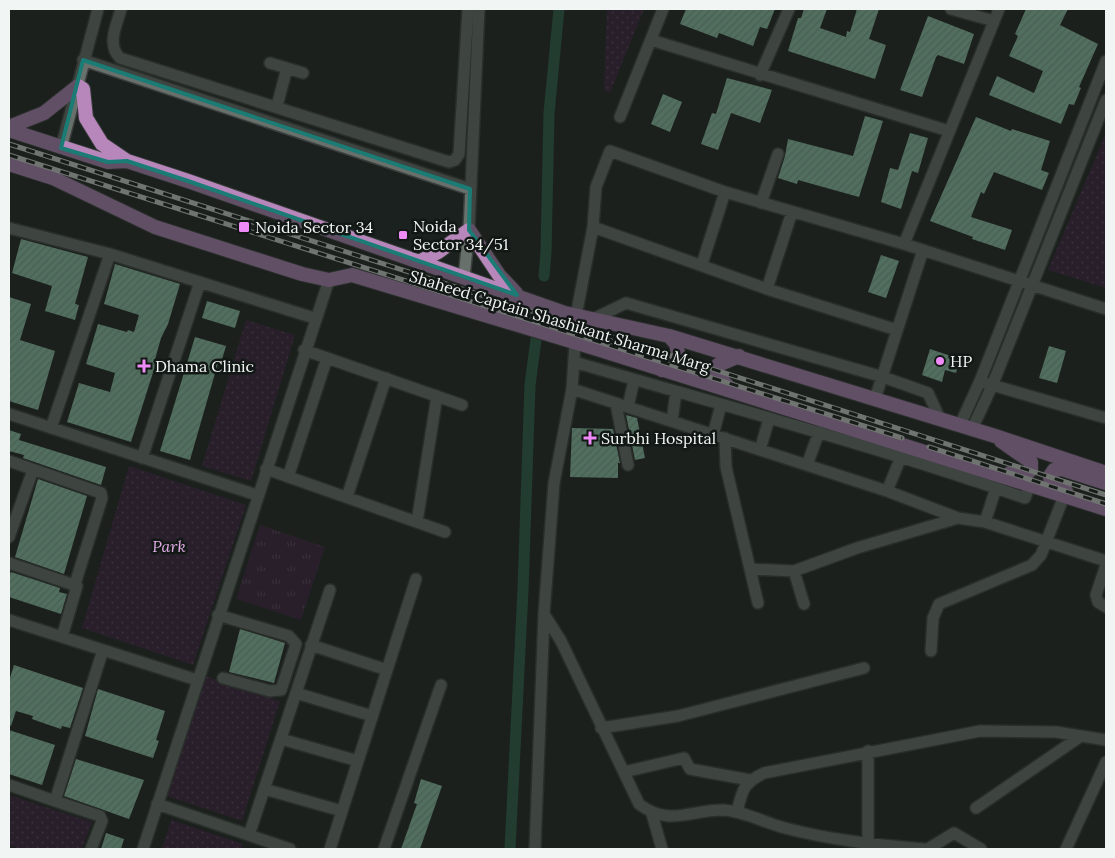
<svg xmlns="http://www.w3.org/2000/svg" width="1115" height="858" font-family="Lora,serif">
<defs>
<pattern id="grass-tufts" width="24" height="20" patternUnits="userSpaceOnUse" patternTransform="scale(1.25)"><rect width="24" height="20" fill="#391e3b"/><path d="M3 7l-1-3M5 7V3M7 7l1-3M15 17l-1-3M17 17v-4M19 17l1-3" fill="none" stroke="#563f58"/></pattern>
<pattern id="park-dots" width="8" height="8" patternUnits="userSpaceOnUse" patternTransform="scale(1.25)"><rect width="8" height="8" fill="#391e3b"/><path d="M2 2h.1M6 6h.1" fill="none" stroke="#563f58" stroke-width="1.8" stroke-linecap="round"/></pattern>
<pattern id="building-hatch" width="6" height="6" patternUnits="userSpaceOnUse" patternTransform="scale(1.25)"><rect width="6" height="6" fill="#94ccaf"/><path d="M-1 1l2-2M0 6l6-6M5 7l2-2" fill="none" stroke="#81ac96"/></pattern>
</defs>
<rect width="100%" height="100%" fill="#1b211e"/>
<path fill="url(#grass-tufts)" d="M260,525L325,547L301,620L236,599Z"/>
<path fill="url(#park-dots)" d="M607,9H644L610,93L604,90Z
M1106,133V288L1048,270Z
M246,320L295,335L251,481L202,466Z
M129,466L246,505L193,665L82,628Z
M205,676L280,701L242,821L167,796Z
M9,795L92,822L82,849H22L9,845Z
M171,820L243,844L241,849H162Z"/>
<g fill="none" stroke-linecap="round" stroke-linejoin="round">
<path stroke="#2a6048" stroke-width="11" d="M544,276L546,252L549,113L559,9
M510,849L523,590L530,385L537,332"/>
</g>
<path fill="url(#building-hatch)" d="M686,9H775L767,29L760,27L753,46L719,33L717,38L680,24Z
M804,9H827L820,28L846,37L847,31L850,32L857,9H879L869,39L886,45L875,79L788,51L798,18H801Z
M1026,9H1068L1060,25L1098,44L1079,87L1081,88L1074,105L1069,104L1061,124L989,95L997,76L1034,93L1043,71L1009,56L1018,36L1015,34Z
M928,16L974,34L964,64L938,55L936,57L922,97L900,90Z
M727,78L772,90L760,123L731,113L718,150L701,144L712,113L716,114Z
M663,94L682,102L670,132L651,124Z
M865,116L883,121L859,197L798,180L797,184L778,178L785,156L788,139L853,156Z
M976,117L1011,131L1012,129L1050,141L1041,170L1049,173L1042,190L994,172L984,194L981,192L971,217L1012,230L1005,250L972,239L973,237L930,221Z
M910,133L928,138L918,173L912,171L901,209L881,202L890,168L898,170Z
M21,239L88,257L75,304L79,305L75,320L45,311L52,286L12,273Z
M881,255L899,261L886,298L868,292Z
M115,264L180,284L168,324L161,338L154,363H156L131,442L67,422L79,383L110,392L115,373L86,364L98,324L127,332L128,330L134,332L139,315L104,304Z
M9,297L31,304L20,340L55,351L38,410L9,401Z
M207,301L240,311L235,328L202,318Z
M195,337L226,346L221,363H218L190,460L160,451Z
M1049,346L1066,351L1057,383L1039,378Z
M930,349L960,359L956,373L945,370L942,382L922,375Z
M626,415L637,418L645,458L635,460Z
M572,428L613,429L620,463H618V478L570,477Z
M9,430L21,434L19,440L106,467L101,485L23,458L24,455L9,451Z
M38,479L87,496L64,574L15,557Z
M11,572L60,588L59,592L67,594L61,614L9,597V575Z
M240,629L285,643L274,683L229,672Z
M14,665L83,688L70,728L62,726L61,729L46,724L32,719L33,716L16,711L11,726L9,725V681Z
M98,689L165,711L156,740L159,741L153,758L85,736Z
M9,730L55,745L42,785L9,774Z
M76,759L144,780L129,819L64,796Z
M421,779L442,786L420,849H401L417,804L414,803Z
M106,833L124,839L121,849H101Z"/>
<g fill="none" stroke-linecap="round" stroke-linejoin="round">
<g stroke="#3a3e3c" stroke-width="14">
<path id="minor" d="M121,9C117,25 106,44 120,58L449,162L455,160L459,154L468,9
M951,9L994,21
M651,40L949,131
M83,60L470,189
M270,63L303,73
M760,75L789,9
M277,106L287,68
M620,117L663,9
M61,148L98,9
M761,203L778,154
M593,227L767,289L897,330
M9,228L110,254L314,318
M904,244L999,9
M702,264L725,192
M464,277L469,230L479,9
M767,289L792,212
M576,316L593,227L596,187L610,151L725,192L904,244L1106,309
M593,319L626,303L883,377L928,393L940,419
M575,343L572,389L554,483L544,614L561,641L639,804C669,827 689,810 723,810C744,811 765,823 785,828C830,840 878,845 924,849
M304,350L462,405
M574,362C725,406 876,446 1025,498L1030,485
M985,383L1106,418
M572,389L887,491L958,518L985,522L1106,561
M875,399L923,250
M616,404L628,465
M628,407L634,380
M9,414L257,495
M672,421L676,392
M960,425L980,381L1106,61
M51,428L110,254
M972,429L992,386L1106,100
M713,435L721,405
M725,438L726,467L758,603
M760,450L769,419
M142,458L200,282
M9,461L101,493L102,498L75,584
M807,465L819,432
M266,469L445,532
M288,477L327,358
M887,491L901,457
M347,497L386,378
M417,522L437,396
M985,522L996,488
M9,537L33,470
M9,563L77,586L62,637
M1106,565L1096,595L1098,602L1106,607
M750,569L794,571L857,548L958,518
M794,571L804,604
M218,615L289,636L296,644L281,690L270,691L223,678
M9,620L197,680
M311,645L387,670
M931,651L933,618L939,604L1032,565L1041,555L1064,496
M296,693L372,716
M601,728L678,716L864,668
M281,739L358,761
M868,751V844
M624,772L684,758L690,769L750,780
M9,785L55,801
M264,789L342,811
M157,804L290,849
M976,808L1081,736L1106,740
M737,812C742,791 743,783 764,773L980,731L1056,732L1081,736
M652,814L662,849
M249,835L330,590
M91,849L102,821L100,816L55,801L103,650
M143,849L329,280
M330,849L416,579
M384,849L441,685
M535,849L544,614
M928,849L954,833L981,849
M1066,849L1106,762"/>
</g>
<g stroke="#3a3e3c" stroke-width="16">
<path id="major" d="M9,127L44,113L78,86L83,89L86,118L102,144L127,161
M9,130L108,162L127,161L188,181L565,313L669,336L995,436L1106,473
M9,164L53,178L155,227L302,274L329,280L352,275L594,348L1106,509
M419,262L438,252L469,230L499,275L516,293
M662,370L672,366L679,357L676,344L669,336
M731,390L717,374L718,365L739,356
M1001,441L1031,462V469L1026,475L1019,476L1010,473
M1066,491L1051,483L1050,476L1054,470L1062,469L1106,483"/>
</g>
<use href="#minor" stroke="#68706b" stroke-width="11"/>
<use href="#major" stroke="#b787bc" stroke-width="14"/>
<g stroke="#d5d9d7" stroke-width="5">
<path id="rail" d="M9,144L1106,495
M9,155L902,438
M929,447L1106,504"/>
</g>
<use href="#rail" stroke="#121815" stroke-width="3" stroke-dasharray="9" stroke-linecap="butt"/>
</g>
<path d="M0 0H1115V858H0ZM83,60L470,189L469,230L517,295L188,181L127,161L108,162L61,148Z" fill="#1b211e" fill-opacity=".55" fill-rule="evenodd"/>
<path fill="none" stroke="#1a7c75" stroke-width="4" stroke-linejoin="round" d="M83,60L470,189L469,230L517,295L188,181L127,161L108,162L61,148Z"/>
<g fill="#ef8bf7" stroke="#121815" stroke-width="2">
<rect x="238" y="221" width="12" height="12" rx="2.5"/>
<rect x="398" y="230" width="10" height="10" rx="2.5"/>
<circle cx="940" cy="361" r="5"/>
<path d="M141.5 358.5h5v5h5v5h-5v5h-5v-5h-5v-5h5z"/>
<path d="M587.5 430.5h5v5h5v5h-5v5h-5v-5h-5v-5h5z"/>
</g>
<g text-anchor="middle" stroke-width="5" stroke-linejoin="round" paint-order="stroke">
<g font-size="16" fill="#f1f5f3" stroke="#121815" text-anchor="start">
<text x="413" y="232">Noida<tspan x="413" dy="18">Sector 34/51</tspan></text>
<text x="255" y="233">Noida Sector 34</text>
<text x="950" y="367">HP</text>
<text x="155" y="372">Dhama Clinic</text>
<text x="601" y="444">Surbhi Hospital</text>
</g>
<g font-size="16" fill="#f1f5f3" stroke="#121815">
<text transform="translate(560 321) rotate(17)" y="6">Shaheed Captain Shashikant Sharma Marg</text>
</g>
<g font-size="16" font-style="italic" fill="#e2abe6" stroke="#121815">
<text x="169" y="552">Park</text>
</g>
</g>
<rect width="1115" height="858" fill="none" stroke="#f1f5f3" stroke-width="20"/>
</svg>
